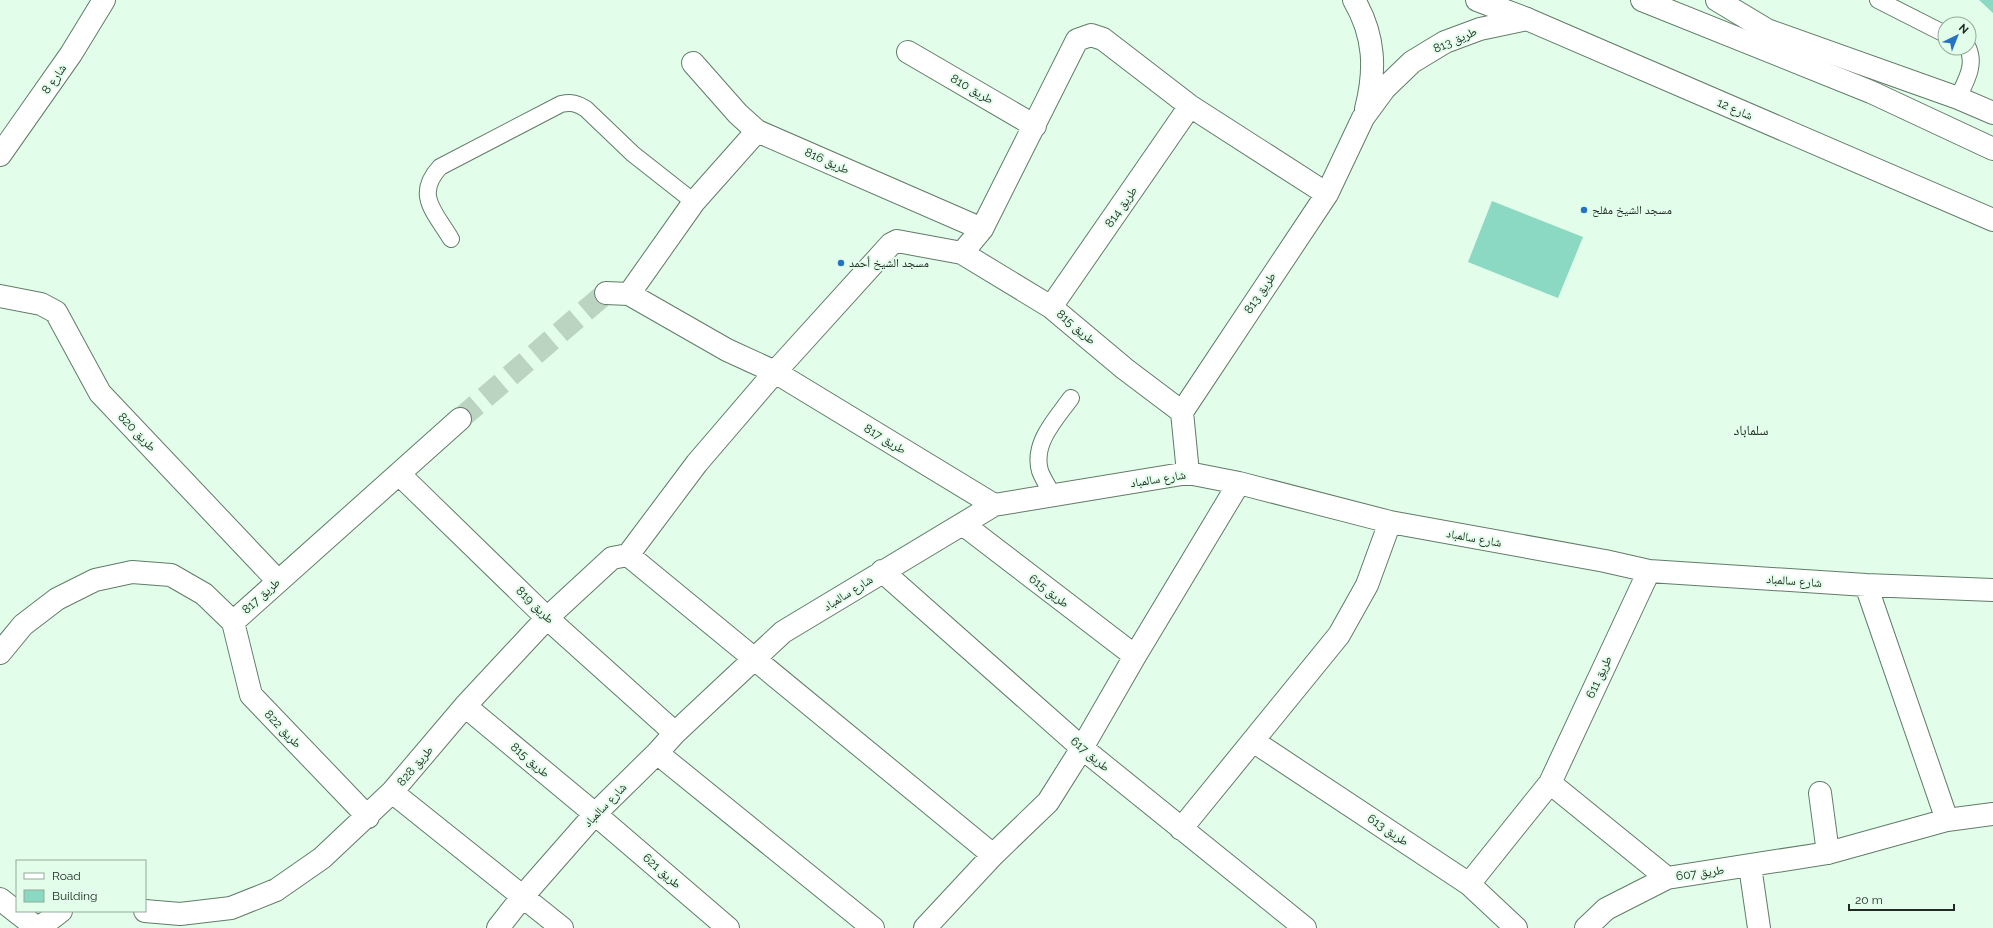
<svg xmlns="http://www.w3.org/2000/svg" width="1993" height="928" font-family="Raleway,'Noto Naskh Arabic',sans-serif">
<rect width="100%" height="100%" fill="#e2feea"/>
<path fill="#8bd9c2" d="M1979,0H1993V13Z
M1492,201L1583,237L1558,298L1468,262Z"/>
<g fill="none" stroke-linecap="round" stroke-linejoin="round">
<path stroke="#bbd4c2" stroke-width="22" stroke-dasharray="22 11" stroke-linecap="butt" d="M460,419L606,293"/>
<g stroke="#627b69" stroke-width="18">
<path id="lane" d="M1878,0L1945,34
M1958,98C1965,82 1976,66 1968,48
M451,239C435,212 414,195 440,167L561,104C571,102 577,103 586,109L633,154L694,202
M1053,496C1049,488 1043,479 1040,471C1032,443 1056,419 1071,398"/>
</g>
<g stroke="#627b69" stroke-width="24">
<path id="street" d="M1354,0C1375,36 1376,70 1366,109
M1717,0L1767,30L1958,98L1993,113
M908,52L1035,126
M693,63L738,114L757,131L982,229
M962,253L982,229L1077,40L1091,35L1103,39L1190,106L1327,194
M606,293L629,294L727,350L775,372L994,505
M629,294L694,202L757,131
M0,296L41,304L56,312L100,393L278,581
M1051,307L1190,106
M1188,473L1182,412L1327,194L1363,118L1385,88L1412,62L1445,42L1480,29L1527,19
M399,474L547,618L675,733
M964,525L1135,656
M628,555L697,463L775,372L891,244L897,241L962,253L1051,307L1125,369L1182,412
M628,555L993,855
M882,571L1082,748L1305,928
M1866,585L1947,820
M233,622L251,695L368,817
M0,653L23,625L57,599L95,580L132,572L171,575L204,594L233,622L460,419
M465,706L595,814L728,928
M1253,741L1469,884L1516,928
M657,753L873,928
M1550,783L1667,878
M392,792L562,928
M1820,793L1828,853
M1181,829L1339,635L1367,585L1390,522
M1750,866L1759,928
M1469,884L1550,783L1649,571
M0,899L37,928
M145,911L180,914L231,908L276,890L322,858L392,792L465,706L547,618L612,558L628,555
M39,928L61,911
M498,928L523,896L595,814L657,753L675,733L783,632L994,505L1188,473L1239,483L1390,522L1605,561L1649,571L1866,585L1993,590
M925,928L993,855L1048,802L1082,748L1135,656L1239,483
M1586,928L1606,909L1667,878L1828,853L1947,820L1993,814"/>
</g>
<g stroke="#627b69" stroke-width="24">
<path id="secondary" d="M1477,0L1527,19L1993,220
M1642,0L1871,92L1993,149
M0,155L71,54L104,0"/>
</g>
<use href="#lane" stroke="#fff" stroke-width="16"/>
<use href="#street" stroke="#fff" stroke-width="22"/>
<use href="#secondary" stroke="#fff" stroke-width="22"/>
</g>
<g fill="#2573c3" stroke="#e2feea" stroke-width="1.5">
<circle cx="1584" cy="210" r="4"/>
<circle cx="841" cy="263" r="4"/>
</g>
<g text-anchor="middle" stroke-width="4" stroke-linejoin="round" paint-order="stroke">
<g font-size="12" fill="#202a23" stroke="#e2feea">
<text transform="translate(1455 40) rotate(-24)" y="4">طريق 813</text>
<text transform="translate(54 79) rotate(-55)" y="4">شارع 8</text>
<text transform="translate(972 89) rotate(30)" y="4">طريق 810</text>
<text transform="translate(1735 109) rotate(23)" y="4">شارع 12</text>
<text transform="translate(827 161) rotate(24)" y="4">طريق 816</text>
<text transform="translate(1121 207) rotate(-55)" y="4">طريق 814</text>
<text transform="translate(1260 293) rotate(-56)" y="4">طريق 813</text>
<text transform="translate(1076 327) rotate(40)" y="4">طريق 815</text>
<text transform="translate(137 432) rotate(46)" y="4">طريق 820</text>
<text transform="translate(885 439) rotate(31)" y="4">طريق 817</text>
<text transform="translate(1158 479) rotate(-9)" y="4">شارع سالمباد</text>
<text transform="translate(1474 538) rotate(10)" y="4">شارع سالمباد</text>
<text transform="translate(1794 581) rotate(4)" y="4">شارع سالمباد</text>
<text transform="translate(1049 591) rotate(37)" y="4">طريق 615</text>
<text transform="translate(848 593) rotate(-32)" y="4">شارع سالمباد</text>
<text transform="translate(261 596) rotate(-42)" y="4">طريق 817</text>
<text transform="translate(535 605) rotate(44)" y="4">طريق 819</text>
<text transform="translate(1599 677) rotate(-65)" y="4">طريق 611</text>
<text transform="translate(283 729) rotate(46)" y="4">طريق 822</text>
<text transform="translate(1090 754) rotate(40)" y="4">طريق 617</text>
<text transform="translate(530 760) rotate(40)" y="4">طريق 815</text>
<text transform="translate(415 766) rotate(-50)" y="4">طريق 828</text>
<text transform="translate(605 805) rotate(-46)" y="4">شارع سالمباد</text>
<text transform="translate(1388 830) rotate(34)" y="4">طريق 613</text>
<text transform="translate(662 871) rotate(41)" y="4">طريق 621</text>
<text transform="translate(1700 873) rotate(-8)" y="4">طريق 607</text>
</g>
<g font-size="12" fill="#202a23" stroke="#e2feea" text-anchor="start">
<text x="1592" y="214">مسجد الشيخ مفلح</text>
<text x="849" y="267">مسجد الشيخ أحمد</text>
</g>
<g font-size="14" fill="#202a23" stroke="#e2feea">
<text x="1751" y="435">سلماباد</text>
</g>
</g>
<rect x="16" y="860" width="130" height="52" fill="#e2feea" stroke="#94a99a"/>
<rect x="24" y="873" width="20" height="6" fill="#ffffff" stroke="#94a99a"/>
<text x="52" y="880" font-size="12" fill="#202a23">Road</text>
<rect x="24" y="890" width="20" height="12" fill="#8bd9c2" stroke="#94a99a"/>
<text x="52" y="900" font-size="12" fill="#202a23">Building</text>
<g transform="translate(1957 36) rotate(43)"><circle r="19" fill="#e2feea" stroke="#94a99a"/>
<path d="M0-3L7 15L0 10L-7 15Z" fill="#2573c3"/>
<text y="-6" font-size="11" font-weight="bold" text-anchor="middle" fill="#202a23">N</text>
</g>
<path d="M1849 904v6h105v-6" fill="none" stroke="#202a23" stroke-width="2"/>
<text x="1855" y="904" font-size="12" fill="#202a23" stroke="#e2feea" stroke-width="3" paint-order="stroke">20 m</text>
</svg>
